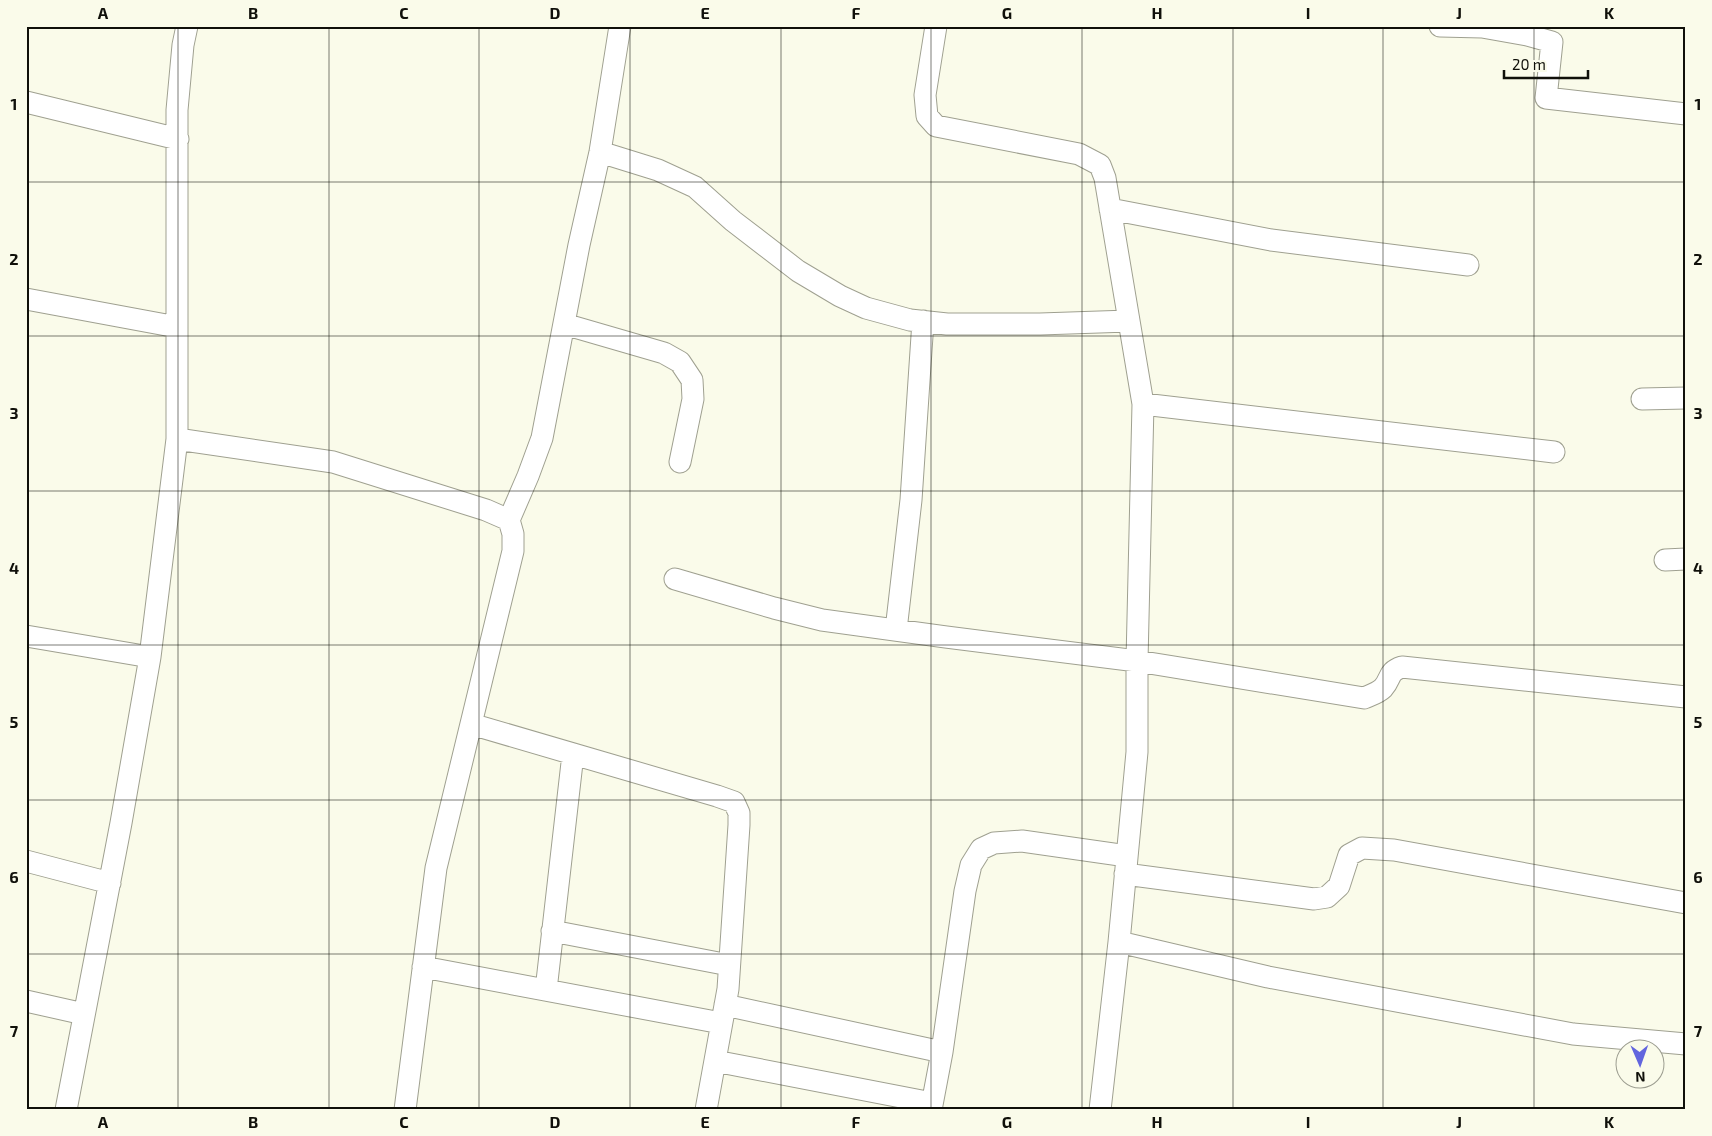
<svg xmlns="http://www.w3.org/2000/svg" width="1712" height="1136" font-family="'Exo 2',sans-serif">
<rect width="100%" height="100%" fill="#fafbea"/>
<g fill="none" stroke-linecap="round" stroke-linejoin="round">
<g stroke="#9fa090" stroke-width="23">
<path id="street" d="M936,26L925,95L927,116L936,126L1079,154L1100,165L1105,178L1143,404L1137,661V752L1119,942L1100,1110
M1440,26L1482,27L1527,35L1552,42L1546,98L1686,114
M26,102L178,139
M600,152L658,170L695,187L733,221L798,271L840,296L866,308L910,320L947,324H1040L1129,321
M1110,209L1271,240L1468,265
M26,299L177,327
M564,324L664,353L680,362L692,380L693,399L680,462
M1642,399L1686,398
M1143,404L1554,452
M177,439L333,462L486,510L509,520L513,534V551L436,868L405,1110
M509,520L528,476L542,438L579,245L600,152L620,26
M1665,560L1686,559
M675,579L774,608L822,620L946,637L1137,661L1364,698C1371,695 1378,693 1383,688C1392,678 1387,672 1402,667L1686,697
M896,630L911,500L923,321
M26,636L150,657
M471,724L717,796L734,802L739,813V825L728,989L706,1110
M26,861L110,883
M1125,874L1314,899L1327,897L1339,886L1349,855L1362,848L1394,850L1686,903
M552,931L729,965
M1119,942L1268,977L1573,1034L1686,1044
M423,967L721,1023
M546,990L573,754
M26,1001L84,1014
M725,1005L942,1052
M715,1061L932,1103
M66,1110L121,823L150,657L177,439V110L183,45L187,26
M931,1110L942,1052L965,891L971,865L981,849L994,843L1022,841L1127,856"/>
</g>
<use href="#street" stroke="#fff" stroke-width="21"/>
</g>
<path fill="none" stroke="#10100a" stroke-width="1" stroke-opacity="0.55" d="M178,26V1110M329,26V1110M479,26V1110M630,26V1110M781,26V1110M931,26V1110M1082,26V1110M1233,26V1110M1383,26V1110M1534,26V1110M26,182H1686M26,336H1686M26,491H1686M26,645H1686M26,800H1686M26,954H1686"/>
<rect width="1712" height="1136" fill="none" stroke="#fafbea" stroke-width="55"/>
<g transform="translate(1640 1064) rotate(178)"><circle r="24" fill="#fafbea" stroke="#9c9d90"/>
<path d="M0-4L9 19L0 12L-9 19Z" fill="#6265de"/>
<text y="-8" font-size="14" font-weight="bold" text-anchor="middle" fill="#10100a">N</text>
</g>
<path d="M1504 70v8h84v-8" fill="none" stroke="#10100a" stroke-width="2.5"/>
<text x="1512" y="70" font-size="15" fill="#10100a" stroke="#fafbea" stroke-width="4" paint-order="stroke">20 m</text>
<rect x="28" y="28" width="1656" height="1080" fill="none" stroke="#10100a" stroke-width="2"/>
<g font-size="16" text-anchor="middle" font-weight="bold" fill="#10100a">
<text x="103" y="19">A</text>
<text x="253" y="19">B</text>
<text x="404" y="19">C</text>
<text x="555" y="19">D</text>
<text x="705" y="19">E</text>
<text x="856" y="19">F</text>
<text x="1007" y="19">G</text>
<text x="1157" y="19">H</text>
<text x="1308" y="19">I</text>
<text x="1459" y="19">J</text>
<text x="1609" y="19">K</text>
<text x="14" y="110">1</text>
<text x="1698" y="110">1</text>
<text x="14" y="265">2</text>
<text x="1698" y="265">2</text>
<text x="14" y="419">3</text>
<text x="1698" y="419">3</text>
<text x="14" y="574">4</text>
<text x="1698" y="574">4</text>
<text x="14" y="728">5</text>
<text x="1698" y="728">5</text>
<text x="14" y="883">6</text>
<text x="1698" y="883">6</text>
<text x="14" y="1037">7</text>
<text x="1698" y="1037">7</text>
<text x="103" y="1128">A</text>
<text x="253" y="1128">B</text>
<text x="404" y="1128">C</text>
<text x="555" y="1128">D</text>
<text x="705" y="1128">E</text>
<text x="856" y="1128">F</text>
<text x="1007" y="1128">G</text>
<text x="1157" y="1128">H</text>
<text x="1308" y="1128">I</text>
<text x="1459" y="1128">J</text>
<text x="1609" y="1128">K</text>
</g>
</svg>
